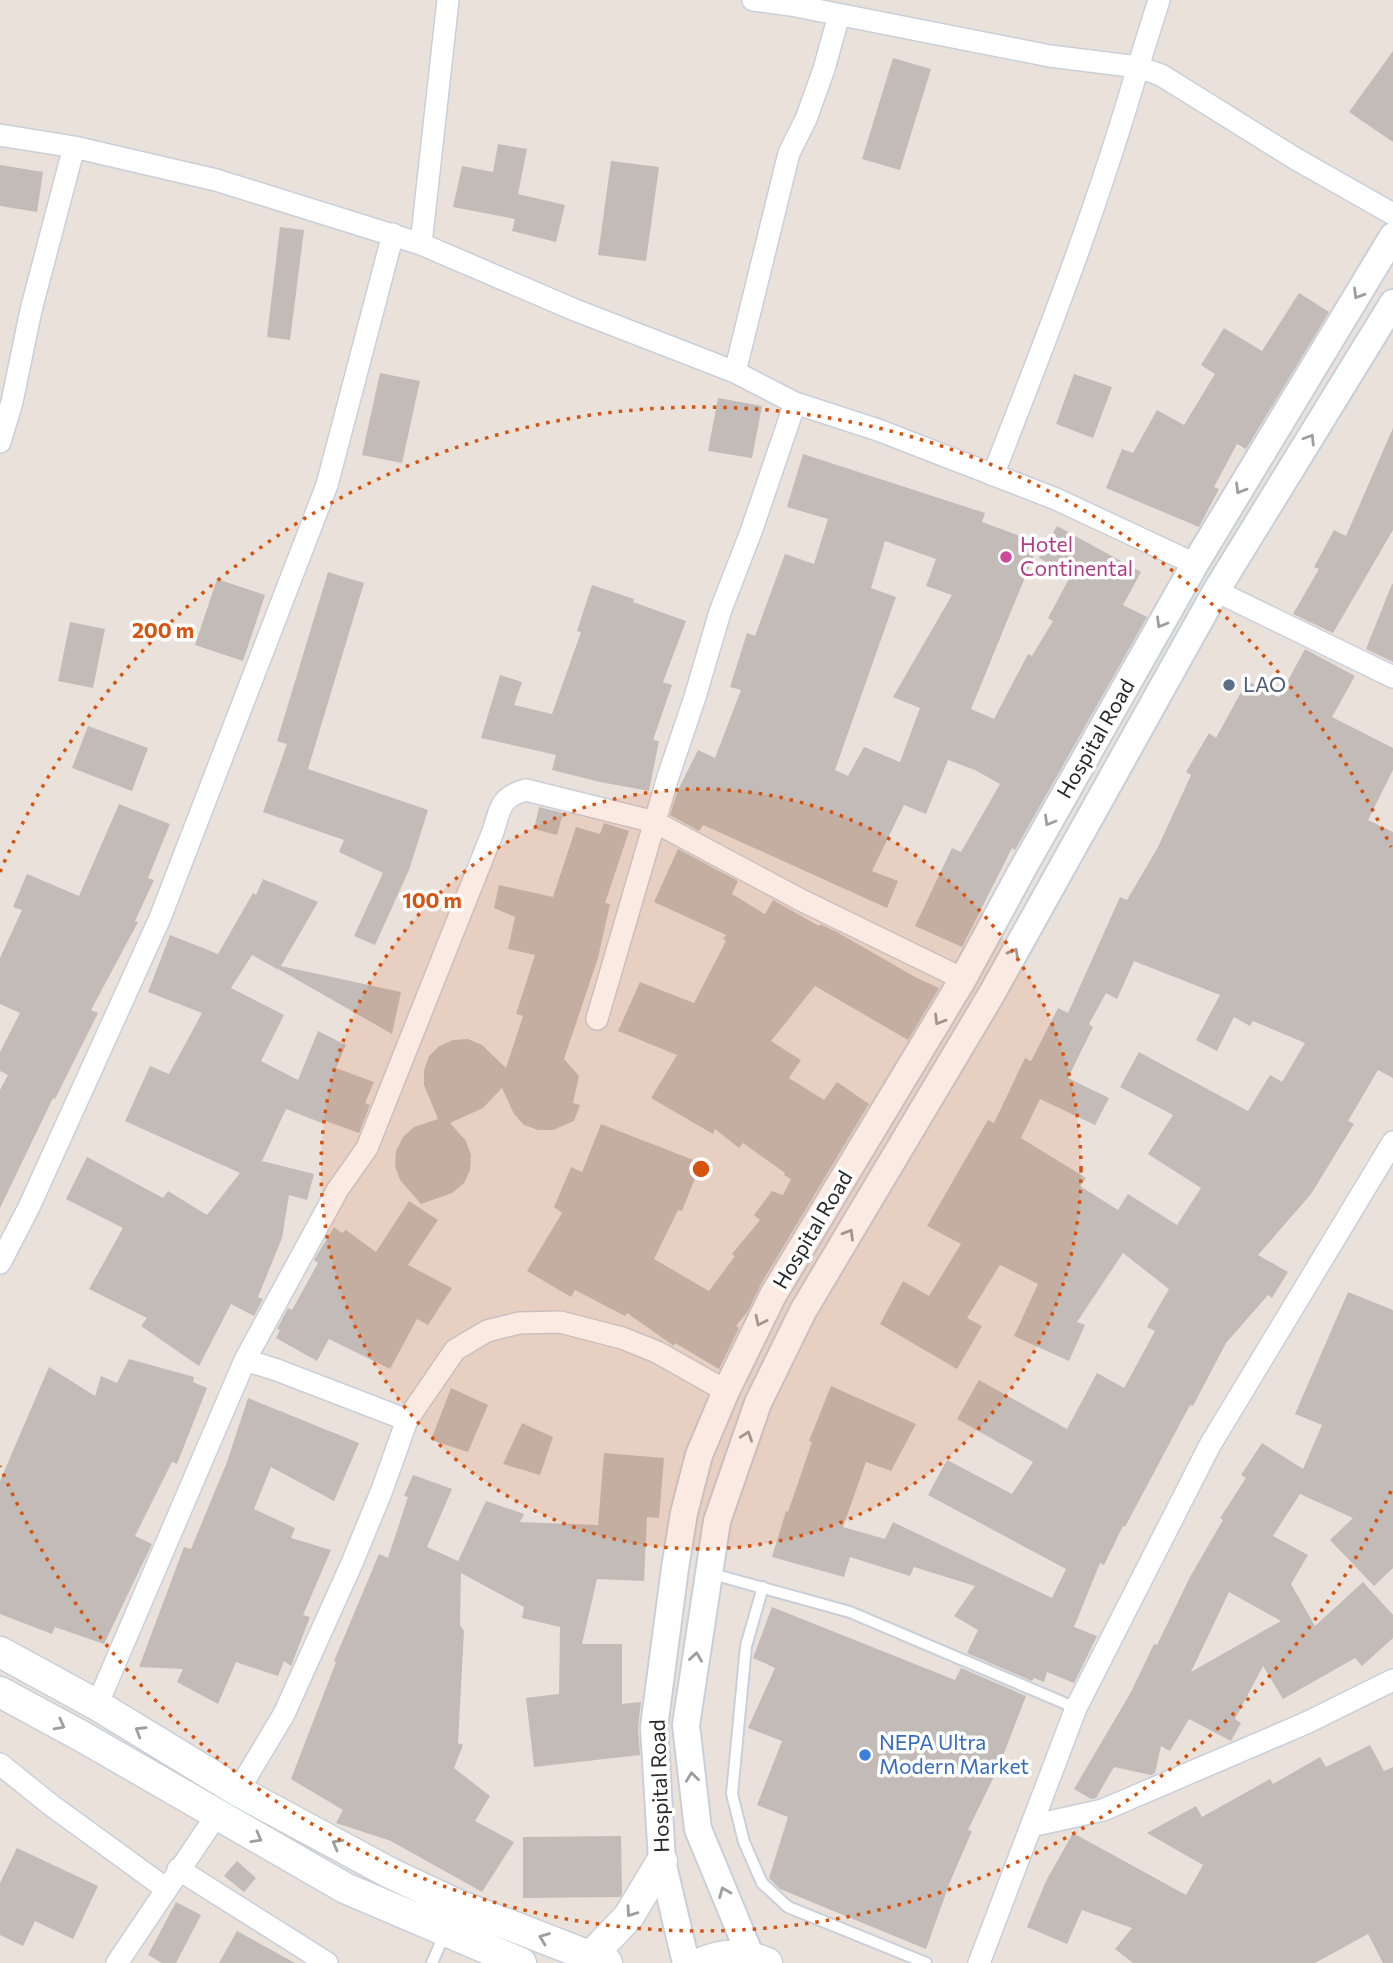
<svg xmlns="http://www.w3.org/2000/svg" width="1393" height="1963" font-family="Commissioner,sans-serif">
<rect width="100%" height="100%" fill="#eae1db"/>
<path fill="#c2bbb7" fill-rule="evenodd" d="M1393,51V142L1349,112Z
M893,58L931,69L900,170L862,159Z
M498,144L527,149L518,194L565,205L556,242L512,231L515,219L453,207L462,166L493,172Z
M611,161L659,167L646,261L598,255Z
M0,165L43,172L37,212L0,206Z
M280,227L304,230L290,340L267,337Z
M1299,293L1329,312L1246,449L1237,444L1214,487L1219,489L1199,527L1106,488L1122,449L1133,453L1157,410L1184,425L1215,374L1201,365L1224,328L1262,351Z
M380,373L420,381L402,463L362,455Z
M1074,374L1112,387L1093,438L1056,424Z
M718,398L762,406L752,458L708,451Z
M1393,428V530L1333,633L1293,614L1319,569L1314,567L1334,530L1346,536Z
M803,454L985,513L982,522L1039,543L971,709L994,719L1028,654L1032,656L1053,621L1048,618L1071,575L1039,558L1057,526L1141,572L1123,605L1147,617L1015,850L1012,848L962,947L915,926L952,848L961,852L1000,784L975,770L948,760L926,814L904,805L872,871L898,881L887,908L703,825L699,831L670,815L678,790L698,750L715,758L741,690L730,687L747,633L755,636L785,554L814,564L828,519L787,507ZM885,541L936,559L926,586L952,595L893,697L920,708L900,762L864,747L848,776L835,770L896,597L871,588Z
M328,572L364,583L308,769L428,810L409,870L375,945L354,936L383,873L339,852L344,840L263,812L287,744L277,741Z
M217,579L265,595L243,661L195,645Z
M1392,584H1393V662L1366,649Z
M592,585L634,599L633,602L686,621L663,682L672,685L653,740L659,741L649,791L600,782L552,770L556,755L481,738L500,675L522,682L514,705L552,714L581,632L577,631Z
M70,622L105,629L93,688L58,681Z
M1305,649L1355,676L1332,717L1393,748V770L1368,820L1393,832V1078L1378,1070L1348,1121L1354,1124L1311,1194L1258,1255L1288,1272L1272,1298L1268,1295L1226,1343L1193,1406L1190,1405L1125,1527L1123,1526L1104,1565L1100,1563L1074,1627L1097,1636L1074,1683L1047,1672L1044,1682L1034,1678L1032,1681L967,1653L978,1630L954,1616L975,1586L914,1567L910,1576L850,1557L844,1577L772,1557L786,1511L788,1512L812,1442L809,1441L831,1386L916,1424L891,1471L866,1462L843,1527L885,1539L893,1522L1052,1598L1066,1569L928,1495L947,1460L1012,1494L1033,1462L957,1419L979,1380L1067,1429L1097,1373L1124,1388L1155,1331L1147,1327L1169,1289L1123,1253L1077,1322L1085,1325L1069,1361L1014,1336L1038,1284L1000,1265L967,1318L982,1326L957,1369L880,1324L903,1281L929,1296L961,1244L927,1226L988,1120L994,1123L1025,1058L1031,1061L1058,1008L1068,1013L1120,897L1127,900L1158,847L1191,775L1186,772L1209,733L1216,738L1247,681L1279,697ZM1134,961L1220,995L1196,1040L1217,1051L1234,1017L1250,1026L1253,1021L1305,1043L1282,1082L1270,1075L1248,1111L1139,1052L1120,1087L1173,1115L1148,1154L1201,1188L1177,1225L1128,1194L1118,1210L1080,1186L1086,1178L1021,1138L1040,1099L1095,1125L1109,1098L1068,1078L1093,1027L1089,1024L1106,993L1117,999Z
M88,726L148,748L132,791L72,768Z
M119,804L170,824L148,878L154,880L135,921L138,922L91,1010L98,1013L55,1099L53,1098L0,1208V1090L8,1075L0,1071V1052L20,1013L0,1004V958L22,910L13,907L27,874L79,896Z
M539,807L563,813L557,835L534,829Z
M604,823L629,831L605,903L610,904L598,958L564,1059L579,1076L573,1103L580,1105L574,1121L553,1130H538L524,1125L514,1114L502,1088L483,1108L450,1123L466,1141L471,1155L470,1170L464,1183L452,1193L421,1204L400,1180L395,1166L396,1151L403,1137L414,1127L438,1119L424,1085V1070L429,1056L439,1046L453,1040L468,1039L482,1045L506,1068L523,1016L516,1014L535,955L508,949L515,917L494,908L499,885L553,897L576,827L600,834Z
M678,849L738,881L732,894L765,914L773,900L819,926L820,924L837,932L915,977L939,988L908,1040L815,986L771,1041L801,1060L789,1078L824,1100L837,1082L869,1104L761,1284L748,1311L736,1326L739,1328L719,1369L675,1343L674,1346L627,1313L625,1316L575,1290L571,1297L527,1271L562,1213L554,1207L571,1167L582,1172L601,1124L701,1163L682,1211L678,1210L654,1259L709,1291L735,1256L732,1254L760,1220L754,1215L772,1191L783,1195L791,1179L784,1175L785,1173L743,1143L739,1148L715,1129L713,1134L651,1098L677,1055L618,1031L640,982L694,1003L726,941L723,939L726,935L654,902Z
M263,879L318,902L281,966L401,992L392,1034L280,970V968L279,970L252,955L231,988L284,1015L261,1061L298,1080L318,1031L346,1045L336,1068L374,1082L365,1103L370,1105L359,1133L323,1120L322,1123L286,1109L262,1161L314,1174L307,1200L289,1195L282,1238L258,1297L263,1299L254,1316L231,1304L199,1366L141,1326L147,1318L89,1289L123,1228L66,1199L87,1157L163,1198L168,1191L207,1215L240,1173L125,1121L150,1066L169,1074L202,1013L148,992L170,935L218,954L253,893L256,895Z
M409,1201L438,1220L408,1265L452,1288L428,1325L417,1319L390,1369L329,1339L317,1361L276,1338L280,1330L277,1329L288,1308L292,1310L318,1263L314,1260L334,1227L342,1233L346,1230L376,1252Z
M1348,1292L1393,1310V1568L1374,1586L1330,1540L1353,1518L1300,1494L1273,1536L1308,1555L1291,1584L1315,1626L1363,1582L1393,1615V1638L1362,1666L1355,1658L1283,1699L1263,1666L1235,1719L1241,1723L1231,1741L1189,1719L1170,1751L1161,1746L1155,1773L1151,1775L1114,1767L1096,1798L1091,1799L1074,1789L1131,1692L1154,1644L1157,1645L1190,1577L1223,1520L1220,1518L1246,1478L1241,1475L1262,1443L1303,1469L1322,1425L1295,1414ZM1229,1592L1281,1621L1191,1672Z
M129,1359L194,1377L193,1382L207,1388L177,1464L172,1462L135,1536L152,1544L104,1644L55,1627L52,1634L0,1614V1481L49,1367L95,1396L101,1376L117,1383Z
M451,1388L488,1405L468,1452L431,1440Z
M248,1398L359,1443L334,1501L271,1467L254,1509L295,1528L291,1538L331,1550L303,1615L310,1617L291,1666L284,1661L278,1676L236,1662L218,1704L177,1682L183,1669L139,1667L184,1547L191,1549L227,1462Z
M522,1423L553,1437L540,1475L503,1464Z
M604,1453L664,1458L659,1518L647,1517L644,1581L597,1579L582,1644H622V1704L641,1702L638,1728L640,1755L534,1767L526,1698L559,1694L560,1627L522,1618L524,1607L461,1573L460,1625L464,1631L458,1743L463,1745L454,1768L490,1796L475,1821L514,1842L482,1892L391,1841L336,1823L343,1810L291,1779L336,1662L334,1661L379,1554L388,1558L408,1497L404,1496L413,1475L452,1489L427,1547L458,1561L486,1501L524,1514L520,1522L598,1525Z
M772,1607L955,1680L961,1668L1026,1696L999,1766L968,1830L972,1831L950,1882L926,1949L780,1889L769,1878L788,1817L757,1805L782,1741L748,1728L775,1668L753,1658Z
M1370,1745L1384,1771L1393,1767V1963H1383L1368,1934L1315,1963H1133L1115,1949L1132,1928L1082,1910L1067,1944L1027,1927L1046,1881L1073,1833L1186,1895L1203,1865L1147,1833L1196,1806L1202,1817L1270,1779L1273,1784L1320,1757L1326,1767Z
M621,1836L622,1894L620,1897L523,1898V1837Z
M17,1848L98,1886L73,1939L35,1921L23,1946L0,1935V1883Z
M237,1861L256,1878L244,1892L224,1876Z
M176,1902L201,1915L176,1963H162L148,1955Z
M237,1931L295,1963H219Z"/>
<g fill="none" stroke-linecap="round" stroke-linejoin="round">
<g stroke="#c9cfd9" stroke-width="14">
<path id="service" d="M709,1573L850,1612L1076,1708
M763,1587L746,1646L732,1794L744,1842L762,1883L788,1907L926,1963
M432,1963L445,1933"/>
</g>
<g stroke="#c9cfd9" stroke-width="24">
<path id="minor" d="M753,0L791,5L1050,56L1138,67L1159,0
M0,135L74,147L216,180L421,244L575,310L735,372L795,403L878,430L1056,499L1195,564
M421,244L448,0
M735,372L789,153L806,119L824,69L839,15
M0,442L12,402L31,310L74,147
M993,475C1046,340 1098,206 1138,67L1161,75L1296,159L1393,214
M1216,591L1393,677
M597,1019L668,777L695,697L720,612L752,529L795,403
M0,1263L29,1207L160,918L327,485L393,234
M245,1360L277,1370L407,1420
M97,1705L245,1360L338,1189L367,1148L494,829C500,807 502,796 526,790L655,822L801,900L963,979
M0,1764L51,1805L165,1888
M238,1791L284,1714L352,1563L382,1490L407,1420L455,1350L487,1331L519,1323L560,1322L622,1338L657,1352L726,1391
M1031,1826L1103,1810L1306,1723L1393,1680
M178,1869L327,1963
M117,1963L216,1816
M979,1963L1076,1708L1210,1445L1393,1142"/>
</g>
<g stroke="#c9cfd9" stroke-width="30">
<path id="tertiary" d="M750,1955L698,1829L686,1725L717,1521L758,1403L803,1311L991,995L1216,591L1393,303
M686,1963L662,1861L654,1727L675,1568L684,1513L699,1455L726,1391L773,1295L963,979L1022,870L1195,564L1393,236"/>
</g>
<g stroke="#c9cfd9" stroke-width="33">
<path id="secondary" d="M0,1652L97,1705L238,1791L390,1873L458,1905L607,1963
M0,1692L83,1737L345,1888L521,1963
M591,1956L629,1916L662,1861
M701,1963C724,1953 744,1953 767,1963"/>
</g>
<use href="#service" stroke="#fff" stroke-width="10"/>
<use href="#minor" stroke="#fff" stroke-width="21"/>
<use href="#tertiary" stroke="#fff" stroke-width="26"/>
<use href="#secondary" stroke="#fff" stroke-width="30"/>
</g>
<defs><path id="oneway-chevron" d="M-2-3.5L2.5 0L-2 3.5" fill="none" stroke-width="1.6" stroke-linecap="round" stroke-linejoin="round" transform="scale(1.75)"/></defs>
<g stroke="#9e9e9e">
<use href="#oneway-chevron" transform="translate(1358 294) rotate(121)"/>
<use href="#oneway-chevron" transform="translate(1310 439) rotate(-58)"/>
<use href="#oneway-chevron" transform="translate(1240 489) rotate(121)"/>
<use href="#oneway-chevron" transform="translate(1161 623) rotate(120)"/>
<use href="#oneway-chevron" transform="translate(1049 821) rotate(120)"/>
<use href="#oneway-chevron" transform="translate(1014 953) rotate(-61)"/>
<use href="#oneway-chevron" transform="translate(939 1020) rotate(121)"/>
<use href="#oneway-chevron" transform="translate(849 1234) rotate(-59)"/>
<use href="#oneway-chevron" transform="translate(760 1321) rotate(116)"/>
<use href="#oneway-chevron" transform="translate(747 1436) rotate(-71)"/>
<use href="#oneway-chevron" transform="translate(696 1657) rotate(-82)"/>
<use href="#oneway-chevron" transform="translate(60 1725) rotate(28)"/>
<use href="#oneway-chevron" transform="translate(140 1731) rotate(-149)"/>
<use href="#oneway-chevron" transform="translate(692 1777) rotate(-97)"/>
<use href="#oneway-chevron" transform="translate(257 1838) rotate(29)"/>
<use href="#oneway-chevron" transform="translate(337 1844) rotate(-151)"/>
<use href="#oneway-chevron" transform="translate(724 1892) rotate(-112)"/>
<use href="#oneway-chevron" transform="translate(631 1912) rotate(125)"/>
<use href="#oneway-chevron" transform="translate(544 1938) rotate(-159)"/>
</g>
<circle cx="701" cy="1169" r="380" fill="#d5540f" fill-opacity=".12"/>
<g fill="none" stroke="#d5540f" stroke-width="3.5" stroke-dasharray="3.5 7">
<circle cx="701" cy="1169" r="380"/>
<path d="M1391 1491A761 761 0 0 1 0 1466M0 872A761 761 0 0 1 1391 847"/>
</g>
<circle fill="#d1479c" stroke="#fff" stroke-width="2.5" cx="1006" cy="557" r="7"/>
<circle fill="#5c6f8a" stroke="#fff" stroke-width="2.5" cx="1229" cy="685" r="7"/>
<circle fill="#3f7fe0" stroke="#fff" stroke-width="2.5" cx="865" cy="1755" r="7"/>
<g text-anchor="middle" stroke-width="7" stroke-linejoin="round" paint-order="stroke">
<g font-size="21" fill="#b23c85" stroke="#fff" text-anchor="start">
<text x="1020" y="552">Hotel<tspan x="1020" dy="24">Continental</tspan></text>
</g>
<g font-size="21" fill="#4e5e75" stroke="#fff" text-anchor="start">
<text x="1243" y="692">LAO</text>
</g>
<g font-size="21" fill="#282828" stroke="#fff">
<text transform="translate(1096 739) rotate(-60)" y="7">Hospital Road</text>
<text transform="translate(813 1230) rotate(-59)" y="7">Hospital Road</text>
<text transform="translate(660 1786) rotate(-92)" y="7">Hospital Road</text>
</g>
<g font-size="21" fill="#366cbe" stroke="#fff" text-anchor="start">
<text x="879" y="1750">NEPA Ultra<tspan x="879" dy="24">Modern Market</tspan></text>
</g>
</g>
<circle cx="701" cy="1169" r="10" fill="#d5540f" stroke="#fff" stroke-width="3.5"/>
<g font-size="21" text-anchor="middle" font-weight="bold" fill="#d5540f" stroke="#fff" stroke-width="7" stroke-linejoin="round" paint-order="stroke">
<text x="163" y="638">200 m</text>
<text x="432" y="908">100 m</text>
</g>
</svg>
